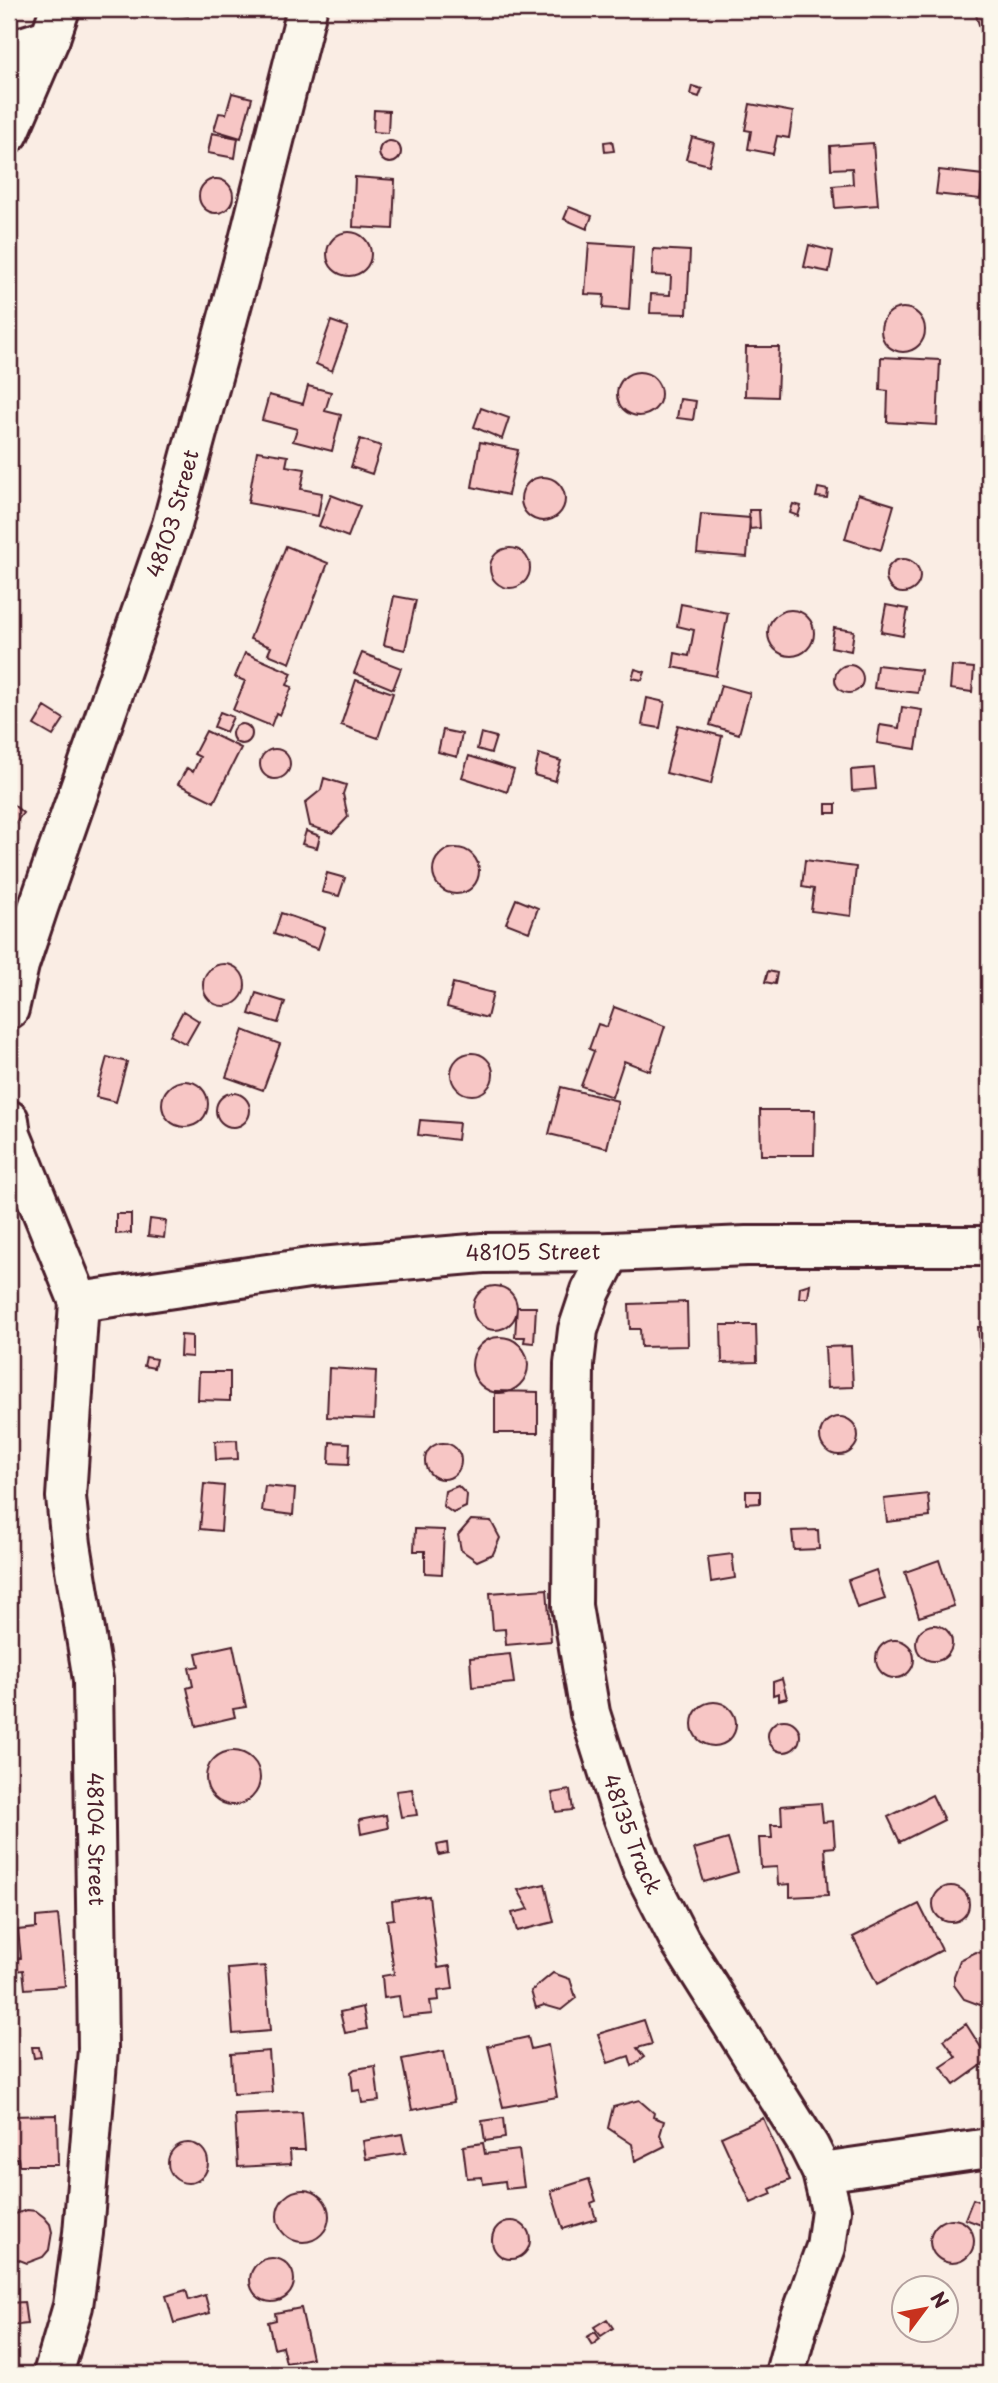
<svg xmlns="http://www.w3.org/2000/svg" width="998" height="2383" font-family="'Playpen Sans',sans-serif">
<rect width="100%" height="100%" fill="#faede4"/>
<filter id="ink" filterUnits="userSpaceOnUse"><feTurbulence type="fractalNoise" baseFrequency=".0143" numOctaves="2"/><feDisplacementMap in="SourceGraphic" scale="14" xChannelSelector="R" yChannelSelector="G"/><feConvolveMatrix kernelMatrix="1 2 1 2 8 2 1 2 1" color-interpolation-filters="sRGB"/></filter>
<g filter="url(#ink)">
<path fill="#f7c6c5" stroke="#4a1f2b" stroke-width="2" d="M152,9H189L188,16Z
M989,11V57L976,15Z
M692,86L702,89L699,97L690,94Z
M232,93L252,98L241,138L214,130L219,113L226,114Z
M750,104L793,112L789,138L777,136L773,154L748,149L751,131L745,130Z
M374,110L389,111L388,133L373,132Z
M212,133L238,138L235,158L208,153Z
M692,137L714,143L709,165L686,159Z
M379 152a11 11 0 1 1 22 0a11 11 0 1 1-22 0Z
M612,141L614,151L605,152L604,142Z
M873,143L878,205L835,208L833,186L853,184L852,168L831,169L830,146Z
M939,170L983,175L980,199L936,194Z
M355,177L395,180L393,229L353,227Z
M199 196a17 17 0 1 1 34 0a17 17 0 1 1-34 0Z
M569,207L592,216L587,229L564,219Z
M327 254a22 22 0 1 1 44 0a22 22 0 1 1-44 0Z
M589,243L633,246L629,310L603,308L604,295L585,294Z
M809,245L833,251L829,272L804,267Z
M653,249L690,251L687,314L650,313L651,294L670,295L671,276L652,275Z
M881 330a22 22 0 1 1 44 0a22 22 0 1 1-44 0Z
M331,321L348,327L332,371L316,364Z
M746,347H779L777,397L745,396Z
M881,357L940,360L937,425L887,422L888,391L880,390Z
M617 394a22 22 0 1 1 44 0a22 22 0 1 1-44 0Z
M308,386L331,392L325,411L341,415L332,451L293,441L297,429L262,420L269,395L303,404Z
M680,399L696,401L693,420L677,418Z
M481,408L509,418L502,439L474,427Z
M360,439L381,446L372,474L351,467Z
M480,442L518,450L508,495L472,487Z
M257,451L288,456L286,466L305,469L301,489L322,493L318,516L248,503Z
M521 499a22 22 0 1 1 44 0a22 22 0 1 1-44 0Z
M818,488L828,490L827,498L816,497Z
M858,494L894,505L881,550L845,539Z
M331,495L360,506L348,537L319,526Z
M793,504L801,506L798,516L790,513Z
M749,510H759L760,528L750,529Z
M701,514L750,518L747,557L697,553Z
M286,546L328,563L290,663L268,654L271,647L250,639Z
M490 568a20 20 0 1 1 40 0a20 20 0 1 1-40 0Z
M886 576a17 17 0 1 1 34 0a17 17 0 1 1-34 0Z
M394,596L416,600L405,650L384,645Z
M681,604L728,613L716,676L673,667L675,653L689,656L694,630L677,626Z
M886,605L908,609L903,636L881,632Z
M768 633a23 23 0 1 1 46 0a23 23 0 1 1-46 0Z
M834,628L854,631L851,651L831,647Z
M245,653L292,673L287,685L292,687L280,715L276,713L271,726L233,710L245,681L235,677Z
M362,653L401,668L393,689L354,673Z
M877,665L921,670L918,693L874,688Z
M835 679a14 14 0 1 1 28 0a14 14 0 1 1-28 0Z
M952,666L974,668L972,692L950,689Z
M635,669L645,672L642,680L632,678Z
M356,680L393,693L378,738L341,725Z
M721,685L750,693L739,734L710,725Z
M647,698L665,702L660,728L642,725Z
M45,707L64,719L53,736L34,725Z
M902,707L922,710L916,749L877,743L880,725L899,728Z
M220,712L233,717L226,732L214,727Z
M232 734a10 10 0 1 1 20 0a10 10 0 1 1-20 0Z
M678,725L722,736L711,784L666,773Z
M443,730L462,734L457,757L438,752Z
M206,731L241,748L214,802L178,784L187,768L193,772L200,757L194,754Z
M481,733L496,737L491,753L477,749Z
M260 764a15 15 0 1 1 30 0a15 15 0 1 1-30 0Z
M539,754L561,761L555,781L534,775Z
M469,756L514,770L507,792L462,777Z
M874,768L876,789L852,791L851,770Z
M324,778L346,785L343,794L348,817L333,833L310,826L305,803L321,790Z
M9,801L23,813L9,831Z
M826,804H836V813H826Z
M306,831L320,836L317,848L302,844Z
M433 871a23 23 0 1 1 46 0a23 23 0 1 1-46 0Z
M805,860L856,867L851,916L811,911L814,889L802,887Z
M327,873L345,878L339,896L322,892Z
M516,899L538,908L529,932L506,923Z
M281,913L325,928L318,949L274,934Z
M203 985a21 21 0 1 1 42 0a21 21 0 1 1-42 0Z
M768,971L777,973L775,984L765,982Z
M453,983L493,993L487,1018L447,1007Z
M256,993L285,1002L278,1023L249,1014Z
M614,1007L665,1026L650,1071L624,1061L612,1097L581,1086L594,1051L589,1049L598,1024L607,1027Z
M183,1011L199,1021L186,1044L170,1035Z
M243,1030L280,1044L263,1090L226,1077Z
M451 1074a21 21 0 1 1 42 0a21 21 0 1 1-42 0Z
M107,1057L127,1062L116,1102L96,1097Z
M162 1104a23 23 0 1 1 46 0a23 23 0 1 1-46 0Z
M561,1087L618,1101L607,1148L549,1134Z
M216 1110a17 17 0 1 1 34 0a17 17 0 1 1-34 0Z
M760,1110H815L814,1155H761Z
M420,1120L459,1123L457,1140L418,1135Z
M116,1214H131V1233L116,1234Z
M150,1219L166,1221L164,1238L148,1236Z
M810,1284L808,1298H799L800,1287Z
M473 1308a22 22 0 1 1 44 0a22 22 0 1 1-44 0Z
M687,1302L688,1346L641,1347L640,1329H630L629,1304Z
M517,1307H536L534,1343L524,1342L525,1337H515Z
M721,1325H756L757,1362L722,1363Z
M989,1326V1374H987L986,1355H980L978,1327Z
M181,1335L192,1336V1357L180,1356Z
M472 1365a28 28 0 1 1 56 0a28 28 0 1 1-56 0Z
M851,1346L853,1387L827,1388L825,1347Z
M146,1357L156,1359L154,1368L144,1366Z
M329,1368L376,1371L374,1419L327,1417Z
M199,1372H230V1401L198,1400Z
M495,1391L538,1392V1433H495Z
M820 1436a19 19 0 1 1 38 0a19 19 0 1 1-38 0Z
M237,1440L238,1459L216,1460L215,1441Z
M330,1442L350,1443L349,1464L329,1463Z
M425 1461a18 18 0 1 1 36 0a18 18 0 1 1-36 0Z
M204,1484L224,1486L221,1531L200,1529Z
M265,1486L295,1489L293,1515L262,1511Z
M458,1486L467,1495L466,1507L453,1513L443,1506L445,1491Z
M746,1491H760V1503L746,1504Z
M928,1494L930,1517L887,1522L884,1499Z
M471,1520L491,1521L500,1538L493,1554L477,1561L461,1550L458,1535Z
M415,1529L444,1530L442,1574L425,1573V1551H414Z
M818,1530L819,1549L794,1550L792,1531Z
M732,1554L735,1578L711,1582L708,1557Z
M939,1560L954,1606L919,1617L905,1572Z
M876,1570L885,1599L857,1608L848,1580Z
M547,1589L551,1641L506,1645L505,1629L493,1630L490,1593Z
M916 1643a18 18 0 1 1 36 0a18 18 0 1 1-36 0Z
M876 1659a19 19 0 1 1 38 0a19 19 0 1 1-38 0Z
M233,1645L246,1707L233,1709L235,1717L196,1726L187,1688L193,1686L189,1668L199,1666L196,1653Z
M510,1654L514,1683L472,1687L470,1658Z
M782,1679L787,1698L779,1700V1693L773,1695V1682Z
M692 1724a22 22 0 1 1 44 0a22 22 0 1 1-44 0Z
M768 1736a16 16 0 1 1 32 0a16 16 0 1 1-32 0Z
M206 1778a27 27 0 1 1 54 0a27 27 0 1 1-54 0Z
M412,1789L417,1815L401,1817L396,1791Z
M570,1790L573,1810L556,1812L552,1793Z
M932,1795L944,1820L900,1842L888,1817Z
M821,1803L823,1822L833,1821L835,1847L825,1848L828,1895L790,1897V1884L778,1885L777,1867L761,1868L759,1838H772L771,1825H782L781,1806Z
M386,1815L388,1828L361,1834L359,1820Z
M728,1839L738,1872L704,1882L694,1849Z
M447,1843L448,1853L439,1855L437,1845Z
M545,1884L554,1922L517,1931L512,1913L529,1909L518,1890Z
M933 1904a18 18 0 1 1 36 0a18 18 0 1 1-36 0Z
M429,1896L438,1968L450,1966L453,1989L438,1991L439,2000L430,2001L432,2014L402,2017L399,1996L384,1998L382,1976L394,1974L387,1920L394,1919L392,1901Z
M919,1904L942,1950L877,1984L853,1937Z
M58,1915L65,1986L25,1989L23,1970L15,1971L14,1959L21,1958L18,1930L36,1928V1917Z
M976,1952L989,1954V2003L980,2005L964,1999L954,1985V1976L960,1960Z
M265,1966L270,2031L233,2034L228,1969Z
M553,1973L570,1979L576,1998L561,2010L544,2005L536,2008L531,1991Z
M363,2007L367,2029L345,2033L340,2012Z
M644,2020L652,2044L637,2048L644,2057L632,2066L629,2056L608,2063L598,2034Z
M966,2024L989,2060L954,2085L941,2067L956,2057L944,2040Z
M528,2037L531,2049L548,2045L557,2097L503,2107L488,2046Z
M32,2047H39L41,2057L34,2058Z
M269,2051L272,2092L233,2094L231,2054Z
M444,2051L454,2102L412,2110L402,2059Z
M375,2066L379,2101L362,2103L360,2090L353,2091L351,2072L355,2069Z
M639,2100L654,2113L653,2117L664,2121L660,2135L665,2146L635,2161L632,2144L608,2128L613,2107Z
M302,2112L305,2150H290L291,2164L238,2167L235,2115Z
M57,2115L58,2165H19L18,2158H11L10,2116Z
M503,2118L505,2138L485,2141L482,2121Z
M763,2118L790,2180L770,2189L772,2194L751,2203L721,2137Z
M402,2134L406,2153L366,2159L363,2141Z
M483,2143L485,2154L519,2150L524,2187L506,2189L505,2181L483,2184L482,2177L467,2178L463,2146Z
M168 2163a20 20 0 1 1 40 0a20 20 0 1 1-40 0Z
M589,2179L596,2201L591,2203L596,2219L563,2229L551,2191Z
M277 2216a26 26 0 1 1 52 0a26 26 0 1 1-52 0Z
M973,2199L989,2206V2228L965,2219Z
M27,2210L36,2211L44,2217L50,2224L52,2232L49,2250L43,2257L27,2263L9,2256V2216Z
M930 2241a22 22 0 1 1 44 0a22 22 0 1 1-44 0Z
M492 2240a19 19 0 1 1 38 0a19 19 0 1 1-38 0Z
M250 2280a22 22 0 1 1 44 0a22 22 0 1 1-44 0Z
M186,2290L189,2300L205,2295L210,2313L174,2323L166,2296Z
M24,2302L27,2324L9,2326V2303Z
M301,2308L312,2358L286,2363L282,2346L274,2348L268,2322L276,2320L275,2313Z
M607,2319L613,2328L601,2336L594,2327Z
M595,2332L600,2339L592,2345L587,2337Z"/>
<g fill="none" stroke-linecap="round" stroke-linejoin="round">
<g stroke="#4a1f2b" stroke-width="44">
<g id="minor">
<path d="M9,51L50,38"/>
<path d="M9,133L50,38L60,9"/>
<path id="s1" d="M9,1009L19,965L38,908L172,525L248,244L307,9"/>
<path id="s2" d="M9,1120L11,1135L79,1302L66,1497L71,1544L93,1680L98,2049L83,2233L73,2306L53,2374"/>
<path id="s3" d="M611,1252L591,1291L578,1330L574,1364L572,1606L590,1713L619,1805L643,1869L680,1941L809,2146L822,2172L831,2210L826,2247L798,2325L785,2374"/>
<path id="s4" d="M79,1302L309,1268L483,1253L611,1252L746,1246H989"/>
<path d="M822,2172L989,2148"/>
</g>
</g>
<use href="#minor" stroke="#fbf7ec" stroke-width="38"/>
</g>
</g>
<g text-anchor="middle" stroke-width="5" stroke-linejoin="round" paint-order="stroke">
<g font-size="21" fill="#4a1f2b" stroke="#fbf7ec">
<text dy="7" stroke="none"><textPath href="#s1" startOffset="522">48103 Street</textPath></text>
<text dy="7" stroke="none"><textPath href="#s4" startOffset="457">48105 Street</textPath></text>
<text dy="7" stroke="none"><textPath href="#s3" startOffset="598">48135 Track</textPath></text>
<text dy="7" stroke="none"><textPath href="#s2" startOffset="735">48104 Street</textPath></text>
</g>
</g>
<rect width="998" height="2383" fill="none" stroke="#fbf7ec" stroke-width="35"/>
<rect x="18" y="18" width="963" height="2348" fill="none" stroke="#4a1f2b" stroke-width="2.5" filter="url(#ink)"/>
<g transform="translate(925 2309) rotate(58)"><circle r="33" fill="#fbf7ec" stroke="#b4a19f" stroke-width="2"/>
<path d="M0-5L12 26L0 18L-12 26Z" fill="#c8321e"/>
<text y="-10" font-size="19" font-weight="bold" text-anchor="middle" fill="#4a1f2b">N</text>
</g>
</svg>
